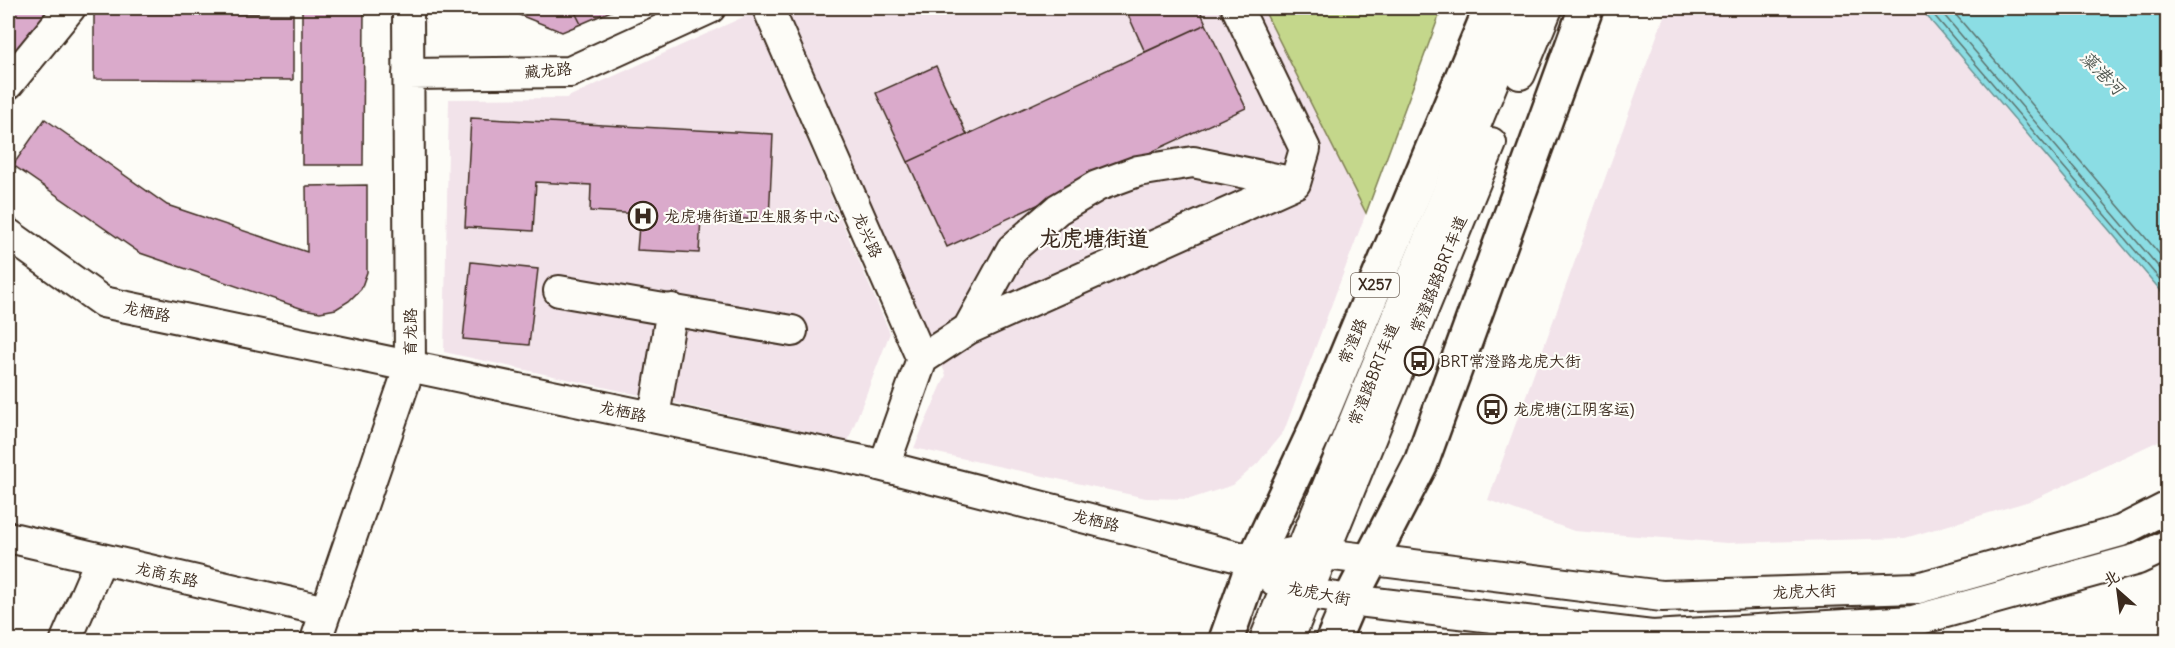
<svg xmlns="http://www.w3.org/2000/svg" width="2175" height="648" font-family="Delius,'LXGW WenKai TC',sans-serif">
<rect width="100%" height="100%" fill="#fdfcf7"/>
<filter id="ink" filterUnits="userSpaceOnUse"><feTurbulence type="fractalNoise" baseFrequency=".0167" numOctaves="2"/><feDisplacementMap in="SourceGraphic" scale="12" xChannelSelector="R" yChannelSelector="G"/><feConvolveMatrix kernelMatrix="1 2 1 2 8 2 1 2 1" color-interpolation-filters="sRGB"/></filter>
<g filter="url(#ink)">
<path fill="#f2e3ea" d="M785,8H1263L1366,213L1284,431L1258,463L1233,485L1190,499L1146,498L914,448L946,375Z
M1667,8H1920L2167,298V437L2033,500L1905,538L1727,543L1574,531L1488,500Z
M752,13L890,333L848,441L444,352L449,99L566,98Z"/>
<path fill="#c4d78b" stroke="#808054" stroke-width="1.5" d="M1263,8H1442L1366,213Z"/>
<path fill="#8bdde4" stroke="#6b9595" stroke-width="1.5" d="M1920,8H2167V298Z"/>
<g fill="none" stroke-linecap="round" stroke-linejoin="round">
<path stroke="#5b726d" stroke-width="1.5" d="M1928,8L2168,289
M1938,8L2168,278
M1950,8L2168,264"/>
</g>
<path fill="#daaacb" stroke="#3b2a1e" stroke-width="1.5" d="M8,8H51L8,63Z
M302,8H364L363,165H302Z
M502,8H573L581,24L562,32Z
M573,8H618L581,24Z
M1125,8H1199L1206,24L1145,52Z
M94,13L293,14V80L94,79Z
M1206,24L1246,108L947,247L908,162Z
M936,66L967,135L908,162L876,93Z
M471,118L773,134L769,220L701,217L699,253L637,250L640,214L590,211L591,185L536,182L533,231L465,227Z
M45,119L167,205L307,252L306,186L367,185V272L361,289L349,301L336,309L320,312L303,309L140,253L13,165Z
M471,262L538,269L529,345L463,339Z"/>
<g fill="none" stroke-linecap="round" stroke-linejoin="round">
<g stroke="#3b2a1e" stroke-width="34">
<path id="minor" d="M768,8L922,359L884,466
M408,74L570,72L710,8
M1520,74L1547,8
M8,84L70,8
M8,234L103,302L867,462L1254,561L1301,551L1662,596L1918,588L2121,531L2168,507
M559,291L792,331
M968,329L1012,249L1058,209L1097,186L1138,171L1193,162L1295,183
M922,359L968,329L1295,183L1305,149L1237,8
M654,417L672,309
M8,537L326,611
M1254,561L1285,590L1350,600L1652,636L1913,621L2138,559L2168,545
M66,640L101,559
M316,640L410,366L408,8
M1265,640L1523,8
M1288,640L1491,143"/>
</g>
<g stroke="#3b2a1e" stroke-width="38">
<path id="major" d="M1226,640L1254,561L1317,426L1491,8
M1333,640L1350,600L1421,463L1586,8"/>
</g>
<use href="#minor" stroke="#fdfcf7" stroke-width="30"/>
<use href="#major" stroke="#fdfcf7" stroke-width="33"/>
</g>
</g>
<defs>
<g id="hospital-ring" transform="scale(1.5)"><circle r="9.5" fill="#fdfcf7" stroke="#3b2a1e" stroke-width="1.5"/><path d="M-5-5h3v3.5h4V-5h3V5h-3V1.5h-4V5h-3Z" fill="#3b2a1e"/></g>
<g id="bus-ring" transform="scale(1.5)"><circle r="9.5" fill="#fdfcf7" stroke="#3b2a1e" stroke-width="1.5"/><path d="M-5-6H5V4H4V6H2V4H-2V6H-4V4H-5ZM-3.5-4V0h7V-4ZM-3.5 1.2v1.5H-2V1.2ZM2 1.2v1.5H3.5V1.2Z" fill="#3b2a1e"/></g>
</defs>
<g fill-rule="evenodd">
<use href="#hospital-ring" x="643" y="216"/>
<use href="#bus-ring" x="1419" y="361"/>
<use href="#bus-ring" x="1492" y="409"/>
</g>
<g text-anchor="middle" stroke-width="4.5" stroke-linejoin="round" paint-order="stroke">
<rect fill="#fdfcf7" stroke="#75695f" stroke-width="1.5" x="1351" y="273" width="48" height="24" rx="4.5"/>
<g font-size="15" font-weight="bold" fill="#3b2a1e">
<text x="1375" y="290">X257</text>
</g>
<g font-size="16" fill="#3b2a1e" stroke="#fdfcf7">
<text transform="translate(548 70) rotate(-5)" y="6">藏龙路</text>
<text transform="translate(868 235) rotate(66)" y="6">龙兴路</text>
<text transform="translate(1438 274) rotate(-68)" y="6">常澄路路BRT车道</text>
<text transform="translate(147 311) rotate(12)" y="6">龙栖路</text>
<text transform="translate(410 332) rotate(-90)" y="6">育龙路</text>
<text transform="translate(1352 341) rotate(-67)" y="6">常澄路</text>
<text transform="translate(1373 374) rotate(-68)" y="6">常澄路BRT车道</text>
<text transform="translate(623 411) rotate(12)" y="6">龙栖路</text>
<text transform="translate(1096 520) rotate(14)" y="6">龙栖路</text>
<text transform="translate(167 574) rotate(13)" y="6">龙商东路</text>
<text transform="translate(1804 591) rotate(-2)" y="6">龙虎大街</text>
<text transform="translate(1319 593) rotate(11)" y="6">龙虎大街</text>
</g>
<g font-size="16" fill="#3b2a1e" stroke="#fdfcf7" text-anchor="start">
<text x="664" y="222">龙虎塘街道卫生服务中心</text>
<text x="1440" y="367">BRT常澄路龙虎大街</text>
<text x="1513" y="415">龙虎塘(江阴客运)</text>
</g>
<g font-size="18" font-style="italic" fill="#4f5750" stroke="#fdfcf7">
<text transform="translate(2102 73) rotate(45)" y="6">藻港河</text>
</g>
<g font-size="22" font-weight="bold" fill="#3b2a1e" stroke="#fdfcf7">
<text x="1094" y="246">龙虎塘街道</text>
</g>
</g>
<rect width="2175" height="648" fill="none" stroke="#fdfcf7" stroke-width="30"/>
<rect x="15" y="15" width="2145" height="618" fill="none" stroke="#3b2a1e" stroke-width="2" filter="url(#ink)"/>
<g transform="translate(2118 591) rotate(332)" stroke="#fdfcf7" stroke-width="4.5" paint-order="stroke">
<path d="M0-4.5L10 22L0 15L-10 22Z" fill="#3b2a1e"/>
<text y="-9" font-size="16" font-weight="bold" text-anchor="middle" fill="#3b2a1e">北</text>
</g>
</svg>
